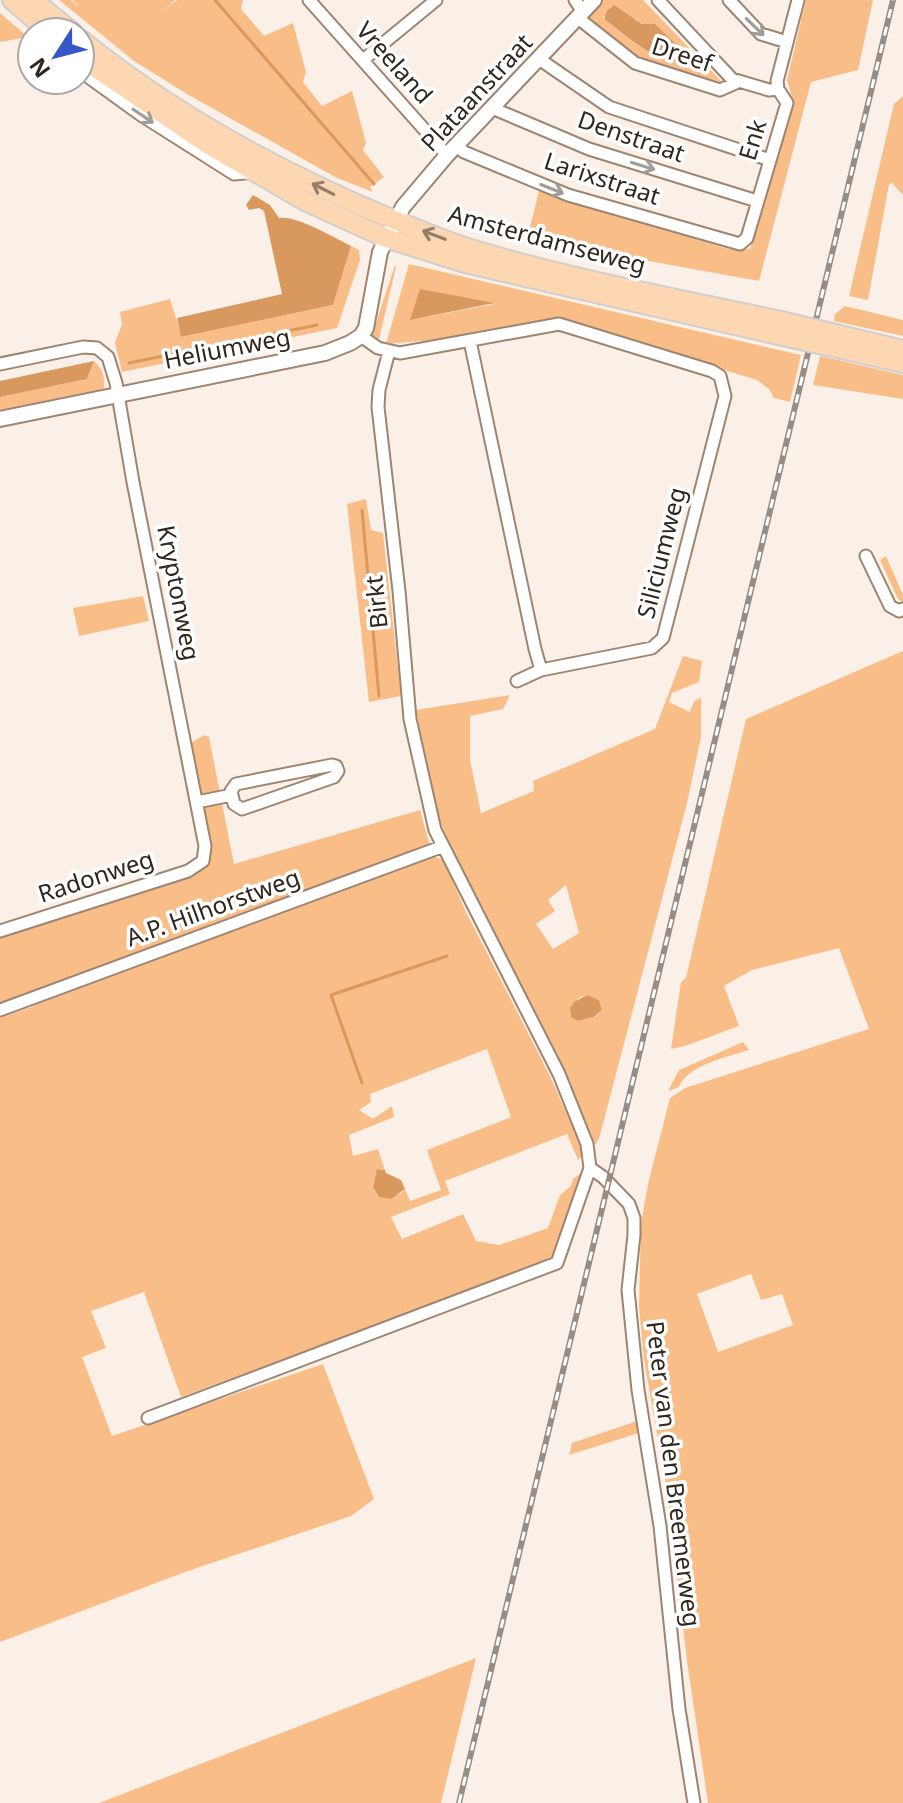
<svg xmlns="http://www.w3.org/2000/svg" width="903" height="1803" font-family="'Noto Sans',sans-serif">
<rect width="100%" height="100%" fill="#fbf0e7"/>
<path fill="#f9bd88" fill-rule="evenodd" d="M59,0H71L79,8L73,0H175L162,12L177,0H243L241,9L264,36L293,23L306,72L303,82L322,106L352,91L366,143L363,150L384,177L370,187L373,192L337,178L187,94L134,61Z
M600,0H643L722,82L631,58L585,18ZM603,16L636,19L642,24H655L691,58C653,63 632,41 604,19Z
M806,0H873L858,70L811,82L759,281L527,239L539,191L728,249H750L793,101L787,80Z
M0,13L28,37L0,42Z
M903,96V195L892,183L889,184L868,300L849,296L894,104Z
M351,246L359,250L360,260L337,328L122,372L115,342L122,325L120,312L170,299L182,337L333,305Z
M409,264L801,355L790,402L774,398L769,389L757,380L559,320L445,339L386,344ZM477,302L494,304L410,320Z
M395,265L396,267L379,339L372,335Z
M845,306L903,320V336L834,321L835,314Z
M820,356L903,375V399L813,385Z
M94,361C103,369 105,377 104,389L0,410V397L87,379Z
M366,499L371,530L383,533L401,696L369,702L347,504Z
M886,556L903,595V603L898,599L880,560Z
M143,596L149,621L79,636L73,608Z
M903,651V1803H708L687,1661L666,1485L644,1360L639,1306L641,1224L648,1184L670,1098L685,1088L869,1029L839,948L752,970L724,986L739,1026L685,1046L671,1049L681,982L686,978L746,719ZM751,1274L761,1300L782,1294L793,1325L718,1352L697,1294Z
M683,656L702,661L699,682L672,693L669,702L690,712L694,701L701,698V737L687,803L599,1139L595,1145L578,1103L448,844L433,798L416,710L510,695L503,709L470,716V760L481,813L534,791L533,781L655,729ZM566,885L579,933L553,949L536,924L555,911L548,900ZM587,995L599,1000L602,1010L595,1017L578,1021L571,1017L570,1008L580,997Z
M205,735L209,737L234,864L420,810L430,846L0,1008V935L198,872L210,861L211,851L190,743Z
M433,856L443,860L446,865L465,910L549,1074L580,1143L583,1155L578,1160L567,1134L445,1181L450,1194L391,1217L402,1239L463,1214L476,1241L499,1245L548,1228L560,1195L571,1186L573,1179L581,1173L552,1258L181,1397L144,1292L91,1311L106,1348L82,1357L112,1436L323,1364L374,1499L351,1516L185,1572L0,1642V1018L34,1006L39,999ZM487,1049L511,1117L427,1150L441,1190L410,1201L405,1189L400,1194L379,1197L374,1191L377,1169L385,1170L378,1149L353,1156L349,1135L394,1117L392,1106L373,1119L359,1110L371,1102L370,1094Z
M743,1042L749,1050C727,1057 688,1065 679,1087L668,1091L679,1070Z
M637,1421L639,1433L569,1455L572,1443Z
M476,1658L441,1803H99Z"/>
<path fill="#d9995e" d="M614,5L642,24H655L691,58L692,61C660,68 628,37 604,19L607,11Z
M253,195L270,205L279,218C296,215 333,237 351,246L333,305L181,337L177,318L282,294L264,211L259,208L249,210L246,205Z
M420,289L494,303L410,320Z
M94,361L87,379L0,397V381Z
M587,995L599,1000L602,1010L594,1017L578,1021L571,1017L570,1008L574,1002Z
M377,1169L385,1170L386,1173L401,1180L405,1189L391,1199L379,1197L373,1188Z"/>
<g fill="none" stroke-linecap="round" stroke-linejoin="round">
<path stroke="#d9995e" stroke-width="3" d="M215,0L374,184
M129,363L317,325
M362,510L379,696
M362,1083L331,995L447,956"/>
<g stroke="#9d8571" stroke-width="15">
<path id="minor" d="M309,0L447,155
M575,0L583,12
M658,0L732,79L769,90L778,89
M729,0L761,34L787,42
M578,18L635,63L720,90L738,82
M539,59L609,107L770,160
M363,60L436,0
M80,71L141,115L234,174L255,172
M492,108L589,149L757,201
M456,145L464,152L568,195L740,244L747,238L787,103L778,89L777,81L798,0
M361,336L378,348L400,353L559,324L712,371L720,376L725,396L663,638L652,648L541,670L535,649L470,341
M389,351L379,390L378,407L399,591L410,719L435,830L559,1074L587,1144L590,1168L603,1177L629,1204L634,1218V1235L628,1290L638,1390L660,1526L679,1709L694,1803
M0,364L83,347L97,348L108,357L116,383L133,482L205,846L203,861L188,871L0,931
M866,556L890,606L899,611L903,609
M517,681L541,670
M332,765L336,766L338,771L334,777L242,809L234,804L231,791L236,784Z
M197,802L232,795
M0,1010L441,847
M148,1418L557,1263L590,1168"/>
</g>
<g stroke="#9d8571" stroke-width="18">
<path id="tertiary" d="M0,419L325,353L350,343L361,336L366,328L380,252L403,207L447,155L594,0"/>
</g>
<g stroke="#d1cfcd" stroke-width="22">
<path id="primary" d="M12,0L49,32
M33,0L72,32
M80,39C174,115 283,174 394,220C420,230 447,242 474,250C574,280 679,299 781,321
M80,57L207,144L305,201L386,238L465,263L778,335
M844,336L903,350
M841,349L903,363"/>
</g>
<use href="#minor" stroke="#fff" stroke-width="11"/>
<use href="#tertiary" stroke="#fff" stroke-width="14"/>
<use href="#primary" stroke="#fdd6b2" stroke-width="18"/>
<g stroke="#978d84" stroke-width="6">
<path id="rail" d="M459,1803L893,0"/>
</g>
<use href="#rail" stroke="#fff" stroke-width="3" stroke-dasharray="9" stroke-linecap="butt"/>
<g stroke="#d1cfcd" stroke-width="22" stroke-linecap="butt">
<path id="primary-bridge" d="M781,321L844,336
M778,335L841,349"/>
</g>
<use href="#primary-bridge" stroke="#fdd6b2" stroke-width="18"/>
</g>
<defs><path id="oneway-shaft" d="M-6 0H5M1.5-3L5.5 0L1.5 3" fill="none" stroke-width="1.6" stroke-linecap="round" stroke-linejoin="round" transform="scale(2)"/></defs>
<g stroke="#a19d99">
<use href="#oneway-shaft" transform="translate(755 27) rotate(44)"/>
<use href="#oneway-shaft" transform="translate(143 116) rotate(34)"/>
<use href="#oneway-shaft" transform="translate(643 166) rotate(17)"/>
<use href="#oneway-shaft" transform="translate(552 189) rotate(22)"/>
</g>
<g stroke="#967e68">
<use href="#oneway-shaft" transform="translate(323 189) rotate(-153)"/>
<use href="#oneway-shaft" transform="translate(434 235) rotate(-159)"/>
</g>
<g text-anchor="middle" stroke-width="7" stroke-linejoin="round" paint-order="stroke">
<g font-size="24" fill="#2f261d" stroke="#fff">
<text transform="translate(682 55) rotate(18)" y="8">Dreef</text>
<text transform="translate(394 63) rotate(48)" y="8">Vreeland</text>
<text transform="translate(477 93) rotate(-47)" y="8">Plataanstraat</text>
<text transform="translate(631 137) rotate(19)" y="8">Denstraat</text>
<text transform="translate(753 140) rotate(-73)" y="8">Enk</text>
<text transform="translate(602 179) rotate(18)" y="8">Larixstraat</text>
<text transform="translate(547 240) rotate(15)" y="8">Amsterdamseweg</text>
<text transform="translate(227 349) rotate(-11)" y="8">Heliumweg</text>
<text transform="translate(662 553) rotate(-76)" y="8">Siliciumweg</text>
<text transform="translate(178 593) rotate(79)" y="8">Kryptonweg</text>
<text transform="translate(377 602) rotate(-96)" y="8">Birkt</text>
<text transform="translate(96 877) rotate(-18)" y="8">Radonweg</text>
<text transform="translate(213 908) rotate(-20)" y="8">A.P. Hilhorstweg</text>
<text transform="translate(673 1474) rotate(83)" y="8">Peter van den Breemerweg</text>
</g>
</g>
<g transform="translate(56 56) rotate(234)"><circle r="38" fill="#ffffff" stroke="#aca8a5" stroke-width="2"/>
<path d="M0-6L14 30L0 20L-14 30Z" fill="#3757c9"/>
<text y="-12" font-size="22" font-weight="bold" text-anchor="middle" fill="#2f261d">N</text>
</g>
</svg>
